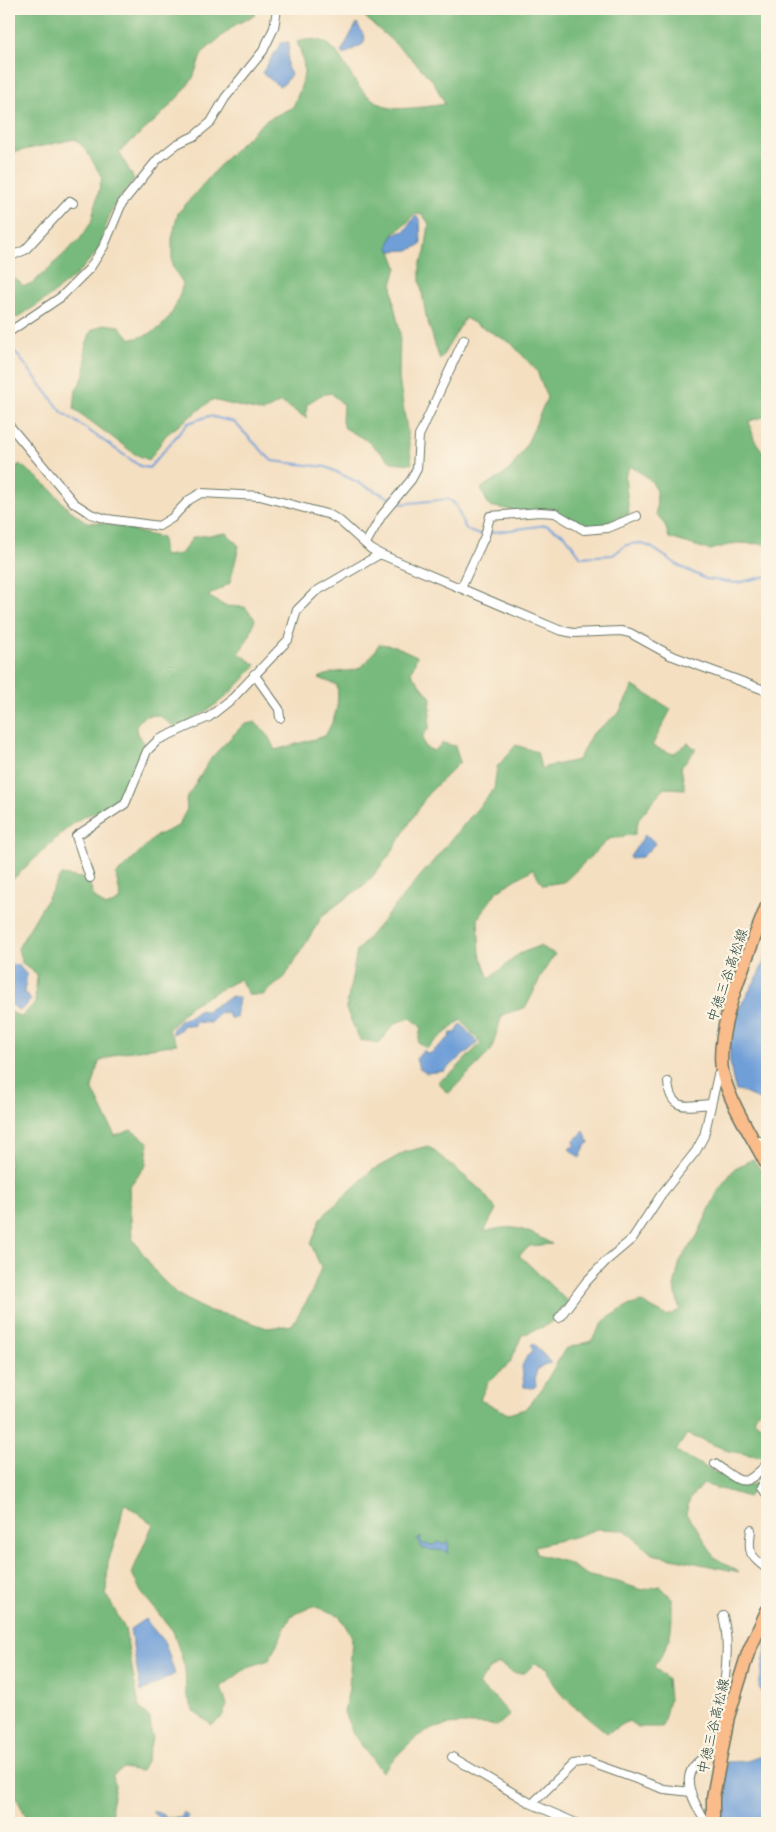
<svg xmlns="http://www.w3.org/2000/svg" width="776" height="1832" font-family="'Playpen Sans','Klee One',sans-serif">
<rect width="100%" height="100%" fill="#fcf5e5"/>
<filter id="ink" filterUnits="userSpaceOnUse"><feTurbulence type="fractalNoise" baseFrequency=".02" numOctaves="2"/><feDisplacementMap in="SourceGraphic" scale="10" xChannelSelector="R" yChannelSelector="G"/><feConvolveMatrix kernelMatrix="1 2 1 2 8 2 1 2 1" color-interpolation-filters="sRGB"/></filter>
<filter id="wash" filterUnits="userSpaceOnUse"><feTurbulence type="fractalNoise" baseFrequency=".0096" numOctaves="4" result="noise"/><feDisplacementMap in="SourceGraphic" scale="20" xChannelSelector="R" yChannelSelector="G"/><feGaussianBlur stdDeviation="1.12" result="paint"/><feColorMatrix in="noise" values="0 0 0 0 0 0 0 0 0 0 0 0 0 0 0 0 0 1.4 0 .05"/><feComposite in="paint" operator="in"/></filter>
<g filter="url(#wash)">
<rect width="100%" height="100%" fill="#f4dfc1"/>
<path fill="#78ba7d" stroke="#4c7c58" d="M9,9H256L255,15L235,25L202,53L193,78L181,94L158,118L119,152L134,179L111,211L98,251L76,275L49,297L17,318L9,313V274L24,286L33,283L80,239L91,223L102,177L85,149L75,139L14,152L9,151Z
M356,9H767V416L749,421L754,439L767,458V544L736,543L710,550L669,538L665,525L656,514C658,484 656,482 630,466L625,476L629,514L594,527L561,515L524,512L489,506L481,489C487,483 494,481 501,477C525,459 535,423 547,398L537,371L511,343L465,318L440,360L426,316L420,281V264L425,253L429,224L423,215L414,214L406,224L395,232L391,241L392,254L397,267L392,285L394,305L400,332L399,378L412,464L391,462L369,442L345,428L342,422L343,404L331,393L321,395L307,404L306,418L281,402L263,412L212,400L166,435L149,460L135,454L74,409L76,390L83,378L86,365L85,348L91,331L104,324L119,326L131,339C165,334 175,313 183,283L172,266V239L178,213L228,156L265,121L293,107C304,80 309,71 297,42C339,29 341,70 364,92C369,98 380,104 387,107C397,111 433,106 445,104L433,81L410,57Z
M19,464L33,474L52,490L66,507L86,522L105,523L162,538L164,556L181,554L193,537L227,533L239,546L230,583L208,596L225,606L245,607L255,619L250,635L239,653L256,665C228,697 214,709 176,728L158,715L144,716L136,725L139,737L146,744L121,805L84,816L66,829L9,883V478Z
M379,644L395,646L417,656L411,673L431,698L429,728L422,737L425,747L434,751L443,743L455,746L460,762L427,795L389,856L367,883L323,915L285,977L263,995H249L240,979L191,1005L168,1030L177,1044L119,1053L99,1062L92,1088L115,1136L131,1130L148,1142L146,1165L129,1187L132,1238L157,1274L177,1294L206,1310L236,1317L267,1328L292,1325L311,1294L321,1268L311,1244L321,1218L371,1171L405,1152L428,1146L480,1189L496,1209L484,1232C515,1223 525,1229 552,1244L530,1246L519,1255L568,1302L548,1325L522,1335L510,1363L488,1382L480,1399L508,1414L525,1409L541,1390L565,1349L591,1341L604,1321L627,1306L642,1302L667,1316L680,1310L674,1287L680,1261L697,1236L718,1191L735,1168L753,1159L767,1179V1406L757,1413L754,1420L767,1430V1458L729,1451L687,1434L676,1451L716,1473L745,1486L759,1483L748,1497L703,1484L690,1499L686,1514L698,1529L714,1557L739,1572L652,1554L625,1530L597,1529L577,1536L535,1546L536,1554L565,1562L589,1576L618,1582L642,1590L660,1586L672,1598C672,1629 673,1642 654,1666L667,1679L669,1700L662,1727H637L629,1721L607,1733C588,1716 551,1693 548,1668L535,1663L525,1673H514L499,1664L490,1669L478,1685L495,1698L510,1715L498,1725C435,1721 423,1725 382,1772L353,1734L344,1712L349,1689L352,1637L339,1615L313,1606L291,1616L269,1660L248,1667L221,1687L227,1706L221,1718L212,1725L194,1712L186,1693L185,1668L173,1631L141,1592L132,1573L153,1524L124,1503L119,1528L108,1563L106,1594L125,1629L139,1707L150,1718L152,1738L147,1760L141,1771L123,1768L112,1776L115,1786L111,1806L116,1823H30L9,1785V1011L21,1017L35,1003L37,974L21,962L18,948L61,875L88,879L94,897L106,907L121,899L116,875L156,836L178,826L187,809L186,799L212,757L243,725L255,722L267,734L275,750L325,736C335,719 340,705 337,685L319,678C352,662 355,685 379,644Z
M633,686L671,709L652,746L673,754L688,743L696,749L681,767L685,789L664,788L639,818L635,834L609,839L564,882L543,885L533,869L497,891L478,918L480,953L489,979L519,954L539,946L555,954L544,971L526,1007L502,1015L491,1051L448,1094L438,1082L454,1071L481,1043L461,1020L427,1048L418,1043L421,1027L411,1018L395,1023L379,1043L360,1040L346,1009L357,951L494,789L497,767L516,745L537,752L541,768L578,760L591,735L619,713Z"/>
<path fill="#6f9fd8" stroke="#476e86" d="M357,23L365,38L363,44L343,55L341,52Z
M289,42L287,67L291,74L285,83L279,86L262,73L281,43Z
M415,216L420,219L421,245L409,250L390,251L389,246L392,236L406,230Z
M645,835L656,843L642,857L629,858Z
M767,949V1104L743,1092L736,1091C728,1065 726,1037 738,1011C748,990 763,973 767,949Z
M9,964L18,965L27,975L24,992L31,1000L20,1011L9,1003Z
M232,996L239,998L236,1018H230L227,1012L220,1013L210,1023L195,1022L194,1026L184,1025L179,1031L173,1034L172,1030L180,1020L190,1017L199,1010L206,1011Z
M461,1024L478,1043L444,1071L426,1073L419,1068L416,1059L424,1050L427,1054L431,1053L449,1038L451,1033H456Z
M584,1131L589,1143L585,1146L580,1158L569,1149L571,1147H575L574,1141Z
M533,1343L551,1363C536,1366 534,1372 536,1386L533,1388L524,1387L522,1366L527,1356L533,1351L531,1345Z
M421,1537L420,1541L423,1544L434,1545L438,1542L443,1544L449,1541L448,1554L446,1551L423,1549L417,1540Z
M145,1619L165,1643L175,1674L141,1692L130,1629Z
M767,1643V1708L759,1686Z
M767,1754V1823H719L722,1787L727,1762L747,1761Z
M152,1812H157L169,1818H181L184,1812L188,1816L184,1823H163L160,1818Z"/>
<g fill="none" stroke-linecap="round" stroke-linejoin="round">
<path stroke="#6f9fd8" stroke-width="2" d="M9,344L62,412L140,466L149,468L188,423L209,416L234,422L272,461L326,467L392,499
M396,501L401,504L448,499C467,508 454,535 483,534
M488,533L546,525L565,535L581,557L613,555L626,545L639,543L651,547L681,567L706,579L737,583L767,576"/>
</g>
</g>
<g filter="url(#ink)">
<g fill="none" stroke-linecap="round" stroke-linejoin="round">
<g stroke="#6a7665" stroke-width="10">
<path id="minor" d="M9,257L25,250L70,201L73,203
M9,332L61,297L90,268L104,246L122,203L158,159L177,144L194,136L211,122L225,98L263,51L274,28L277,9
M9,425L74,503L91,514L107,519L159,526L172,518L189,500L201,493L260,496L330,515L340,521L371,549L380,554L559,630L573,633L621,631L630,633L670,655L767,691
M366,543L382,515L411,480L417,469L419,436L464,339
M461,588L485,536L490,516L540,512L555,513L584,530L608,528L637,516
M254,674L279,709L280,718
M90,878L76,836L125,804L147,751L158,740L209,717L233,698L288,640L297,610L315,592L380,554
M668,1082C670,1112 687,1106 710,1104
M755,1141H767
M559,1318L586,1282L606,1261L632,1239L661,1195L696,1151L704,1136L718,1075L723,1073
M715,1464C743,1483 742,1489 767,1464
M767,1475L760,1488L767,1495
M751,1530C748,1553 749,1555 767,1569
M723,1616C731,1645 724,1680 722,1710L728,1717
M452,1757L532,1804L576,1823
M532,1804L573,1764L589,1762L664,1789L691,1792
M706,1823C685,1787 676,1765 722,1749"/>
</g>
<g stroke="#6a7665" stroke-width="15">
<path id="primary" d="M767,906C751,948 712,1031 723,1075C732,1107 752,1136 767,1165
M713,1823V1797L728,1717L748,1653L767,1611"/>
</g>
<use href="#minor" stroke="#fff" stroke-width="8"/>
<use href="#primary" stroke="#f9bc8a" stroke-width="12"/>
</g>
</g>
<g text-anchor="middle" stroke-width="4.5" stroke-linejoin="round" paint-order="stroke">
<g font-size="14" fill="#1f3d34" stroke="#fcf5e5">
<text transform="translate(727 975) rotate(-71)" y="5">中徳三谷高松線</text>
<text transform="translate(713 1726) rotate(-77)" y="5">中徳三谷高松線</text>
</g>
</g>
<rect width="776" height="1832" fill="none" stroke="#fcf5e5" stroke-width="30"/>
</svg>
